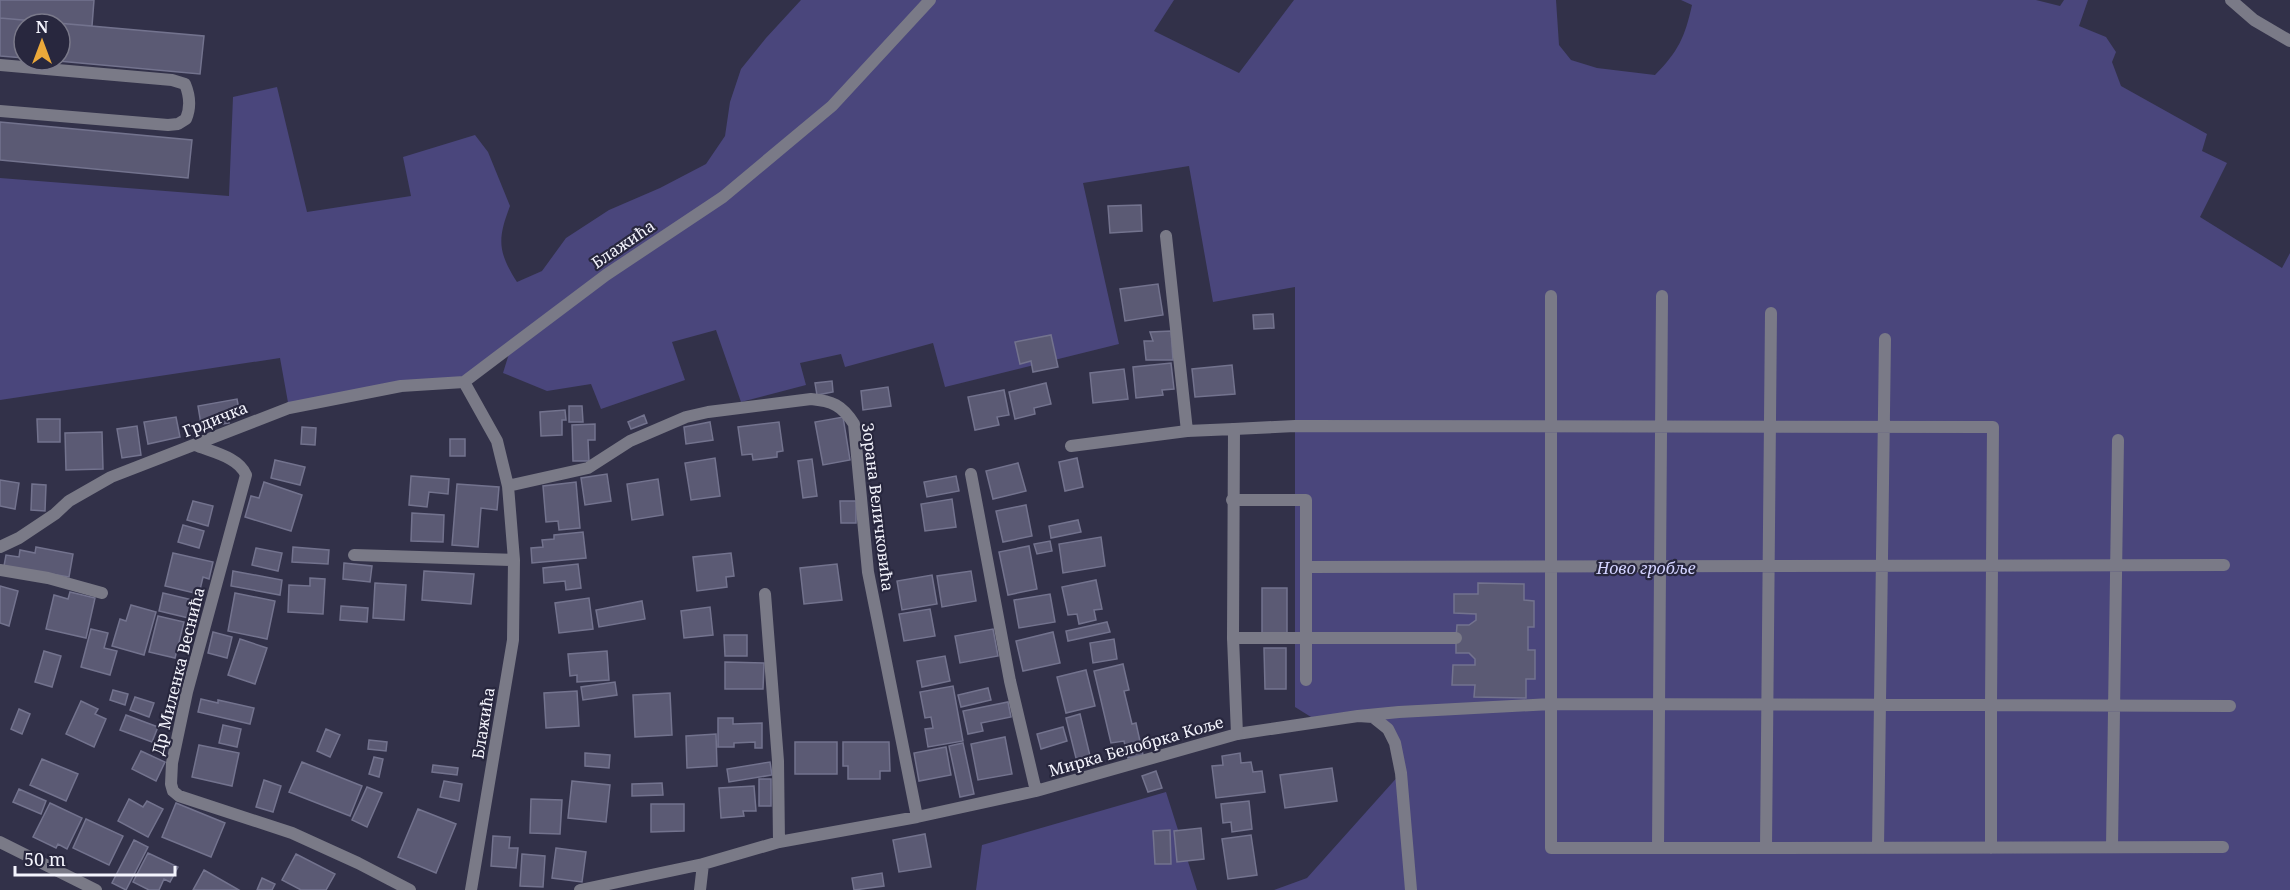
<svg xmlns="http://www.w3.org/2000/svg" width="2290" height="890" font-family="'Noto Serif',serif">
<rect width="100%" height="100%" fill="#323149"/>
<path fill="#4a467c" d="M801,0H1174L1154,31L1239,73L1294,0H1556L1559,45L1571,60L1597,68L1655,75C1678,52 1685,37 1692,5L1681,0H2036L2060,6L2064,0H2088L2079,26L2106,37L2116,52L2112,62L2121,86L2207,134L2202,151L2227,163L2200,217L2282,268L2290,253V890H1274L1307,878L1401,773L1395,743L1373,717L1319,722L1295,707V287L1213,302L1189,166L1083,183L1119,344L945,387L933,343L845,367L841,354L800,363L806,385L741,402L716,330L672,342L685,380L601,409L591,384L547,391L503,373L511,347L464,382L289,408L280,358L0,400V178L229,196L233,97L277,87L307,212L411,196L403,157L475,135L488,152L510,206C497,240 498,252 517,282L542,271L566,238L609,210L660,188L706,164L725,136L730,102L741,69L766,38Z
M1166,792L1197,890H976L982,845Z"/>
<path fill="#5b5a74" stroke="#73738e" stroke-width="1.5" d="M0,0H94L92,26L0,18Z
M0,18L204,36L200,74L47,60H60V24H24V58L0,56Z
M0,122L192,140L188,178L0,160Z
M1141,205L1142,231L1110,233L1108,206Z
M1158,284L1163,315L1125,321L1120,289Z
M1273,314L1274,328L1254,329L1253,315Z
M1171,331L1173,360H1146L1144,341H1153L1150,332Z
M1051,335L1058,367L1033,372L1031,361L1020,364L1015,342Z
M1171,363L1174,389L1162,390L1163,395L1136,398L1133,367Z
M1232,365L1235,394L1195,397L1192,369Z
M1124,369L1128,399L1093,403L1090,373Z
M832,381L833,392L817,395L815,383Z
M1046,383L1051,404L1034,408L1035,414L1015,419L1009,392Z
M888,387L891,406L863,410L861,391Z
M1004,390L1009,415L997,417L999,425L975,430L968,397Z
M237,399L240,415L228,417L229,423L217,425L216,421L201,424L198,406Z
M569,406H582L583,422H569Z
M565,410L566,420H562V435L541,436L540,412Z
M644,415L647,423L631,429L628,422Z
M176,417L180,437L148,444L144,422Z
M843,417L850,460L823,465L815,422Z
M37,419H60V442H38Z
M710,422L713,440L686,444L684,427Z
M779,422L783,451L777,452V457L753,460L752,454L742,455L738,427Z
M595,424V440H588L589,461H573L572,425Z
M137,426L141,455L122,458L117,429Z
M302,427L316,428L315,445L301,444Z
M102,432L103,469L66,470L65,433Z
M450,439H465V456H450Z
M715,458L720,496L691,500L685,463Z
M1077,458L1083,487L1065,491L1059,462Z
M812,459L817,496L803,498L798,461Z
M275,460L305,467L300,485L271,478Z
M1018,463L1026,491L993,499L986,471Z
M607,474L611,501L585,505L581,478Z
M411,476L449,479L448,494L429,492L427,507L409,505Z
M956,476L959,491L927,497L924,482Z
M658,479L663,515L632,520L627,484Z
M0,480L19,483L15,509L0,506Z
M264,482L302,495L291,531L245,517L251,496L259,498Z
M576,482L580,528L559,530L558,521L546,522L543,486Z
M32,484L46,485L45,511L31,510Z
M457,484L499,487L497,510L481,508L478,547L452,545Z
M952,499L956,527L925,531L921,504Z
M193,501L213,506L208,526L187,520Z
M840,501H856V523H841Z
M1026,505L1032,536L1003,542L996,511Z
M412,513L444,515L443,542L411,541Z
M1078,520L1081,532L1051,538L1049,526Z
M183,525L204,531L199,548L178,542Z
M583,532L586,558L532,563L531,548L543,547L542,540L554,539V535Z
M1101,537L1105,566L1063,573L1059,544Z
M1050,541L1052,551L1037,554L1034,544Z
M1029,546L1037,589L1008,595L999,552Z
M36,547L73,554L69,577L4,566L6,555L19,557L20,550L35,553Z
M293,547L329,550L328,564L292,562Z
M256,548L282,553L278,571L252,565Z
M173,553L213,562L209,579L203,577L199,594L165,586Z
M731,553L734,576L726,577L727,587L697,591L693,557Z
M344,563L372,566L370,582L343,579Z
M578,564L581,588L566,590L565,581L544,583L543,568Z
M837,564L842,600L804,604L800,568Z
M233,571L282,580L280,595L231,586Z
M424,571L474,574L471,604L422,600Z
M971,571L976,601L942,607L937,576Z
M932,575L937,604L902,610L897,581Z
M310,578L325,579L323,614L288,612L289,585L310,586Z
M1096,580L1102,609L1094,610L1096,620L1079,624L1077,614L1068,615L1062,587Z
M375,583L406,585L404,620L373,618Z
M1478,583L1524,584V600L1534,601V627H1528V650H1535V679H1526V698L1474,697L1475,685H1452L1453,665H1475V659L1469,653H1456V638L1457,625H1469L1476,620V614L1454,613V594H1478Z
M0,586L18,591L9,626L0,623Z
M1262,588H1287V633H1262Z
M70,592L95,598L86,638L46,629L54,595L68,599Z
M163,593L197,601L193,619L159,611Z
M235,593L275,601L267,639L228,631Z
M1050,594L1055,622L1019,628L1014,600Z
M589,598L593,629L559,633L555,603Z
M642,601L645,619L599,627L596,610Z
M131,605L156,612L144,655L112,646L120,619L126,621Z
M341,606L368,608L367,622L340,620Z
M710,607L713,635L684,638L681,611Z
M930,609L935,636L904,641L899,614Z
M158,616L184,622L175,658L149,652Z
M1107,622L1110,632L1068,641L1066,631Z
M91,629L108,633L104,648L117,651L110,675L81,667Z
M993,629L998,656L960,663L955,636Z
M213,632L232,637L227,658L208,653Z
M1053,632L1060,663L1023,671L1016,641Z
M724,635H747V656H725Z
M240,639L267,648L255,684L228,675Z
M1114,639L1117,659L1093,663L1090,643Z
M1264,648H1286V689H1265Z
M44,651L61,656L52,687L35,682Z
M607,651L609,680L577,682V675L570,676L568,654Z
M945,656L950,681L922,687L917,661Z
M725,662L764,663L763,689H725Z
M1123,664L1129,690L1124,691L1132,724L1136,723L1143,755L1128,758L1124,741L1111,743L1094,671Z
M1086,670L1095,706L1066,713L1057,677Z
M615,682L617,695L583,700L581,687Z
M953,686L963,741L928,747L925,729L933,728L931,717L925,718L920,692Z
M988,688L991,700L961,707L958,695Z
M113,690L128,694L125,705L110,700Z
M577,691L579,726L546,728L544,693Z
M670,693L672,735L635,737L633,695Z
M135,697L154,703L149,717L130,710Z
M201,699L218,703V700L254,708L250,724L198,712Z
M81,701L98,709L95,714L106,719L94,747L66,734Z
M1008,702L1011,717L981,723L983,731L968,734L963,711Z
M19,709L30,714L22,734L11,729Z
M1080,714L1090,756L1085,757L1087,763L1078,766L1066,718Z
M126,715L158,727L152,742L120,730Z
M718,718H733V724L762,723V748H755V742L734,743V747H718Z
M223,725L241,729L237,747L219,743Z
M1063,727L1067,741L1041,749L1037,734Z
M326,729L340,735L330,757L317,751Z
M716,734L717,766L687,768L686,736Z
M1005,737L1012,774L978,780L971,744Z
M369,740L387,742L386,751L368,749Z
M795,742H837V774H795Z
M843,742H889L890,771H880V779H848V766H843Z
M963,743L974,794L960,797L949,746Z
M199,745L239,753L232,786L192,777Z
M946,747L951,775L919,781L914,753Z
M141,751L165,762L156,781L132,769Z
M585,753L610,755L609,768L585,766Z
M1240,753L1241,763L1251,762L1253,772L1262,771L1265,792L1216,798L1212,766L1223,765L1222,756Z
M374,757L383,759L379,777L369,774Z
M42,759L78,774L66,801L30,785Z
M302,762L362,786L350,816L289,792Z
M770,762L772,775L729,782L727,769Z
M433,765L458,768L457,775L432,772Z
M1332,768L1337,801L1285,808L1280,775Z
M1156,771L1162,788L1148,792L1142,776Z
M759,779H771V806H759Z
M264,780L281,786L273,812L256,807Z
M444,781L462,784L459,801L440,797Z
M572,781L610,785L606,822L568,818Z
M662,783L663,795L632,796V784Z
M754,786L756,811H743L744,816L721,818L719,788Z
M367,787L382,793L367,827L352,820Z
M19,789L46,801L41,814L13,802Z
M129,799L143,807L147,801L163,809L148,837L118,821Z
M531,799L562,800L560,834L530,833Z
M1249,801L1252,829L1232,832L1231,822L1223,823L1221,804Z
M50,803L82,818L67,849L58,844L56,848L33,837Z
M176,803L225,823L211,857L162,837Z
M651,804H684V831L651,832Z
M418,809L456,824L436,873L398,857Z
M86,819L123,836L109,865L73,848Z
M1201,828L1204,859L1177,862L1174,831Z
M1170,830L1171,864H1155L1153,831Z
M925,834L931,867L899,872L893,840Z
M1251,835L1257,875L1228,879L1222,839Z
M493,836L510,837L509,848H518L516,868L491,866Z
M134,840L148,847L126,890L112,883Z
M556,848L586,852L582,882L552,878Z
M148,853L178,867L170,882L164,879L159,890H149L133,882Z
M296,854L335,874L326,890H301L282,880Z
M522,854L545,856L543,887L520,886Z
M204,870L239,890H193Z
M882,873L884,886L854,890L852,878Z
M262,878L275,884L272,890H257Z"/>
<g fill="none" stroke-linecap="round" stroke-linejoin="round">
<path stroke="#7a7a87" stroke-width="12" d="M0,65L172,80L185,84C190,96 191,107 186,119L178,124L168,125L0,111
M1551,296V848H1766L1771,313
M1234,429L1295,426L1993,427L1991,705L1551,704L1399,712L1358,716
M1071,446L1187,431
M1232,500H1306V680
M1306,567L2224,565
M1233,638H1456
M1237,734L1358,716L1373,717L1388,729L1395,743L1401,773L1411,890
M2112,847L2118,440
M1658,848L1662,296
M1766,848L2223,847
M1878,848L1885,339
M1991,848V705L2230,706"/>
<path stroke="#7a7a87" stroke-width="12" d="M2231,0L2254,20L2290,41
M195,445C212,452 239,457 246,475L187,692L172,763L171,784L173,791L179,796L292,833L358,863L410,890
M971,474L1010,681L1036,791
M508,486L588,468L630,441L686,417L708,412L811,399C832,401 842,405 854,424L868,572L917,817
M0,547L19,538L55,514L69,501L111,477L289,408L401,386L464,382
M354,555L514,560
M0,570L48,578L102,593
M765,594L778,761L779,842
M0,842L96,890
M471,890L513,640L514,560L508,486L497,441L464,382L606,275L723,197L832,106L930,0
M580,890L703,864L779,842L917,817L1036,791L1237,734L1233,638L1234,429L1187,431L1166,236
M700,890L703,864"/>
</g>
<g text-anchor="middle" stroke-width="4.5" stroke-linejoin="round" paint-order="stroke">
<g font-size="16" fill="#f4f4fd" stroke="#28273e">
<text transform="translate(623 244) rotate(-34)" y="6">Блажића</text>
<text transform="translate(215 419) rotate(-22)" y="6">Грдичка</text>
<text transform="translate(878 507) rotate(83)" y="6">Зорана Величковића</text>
<text transform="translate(178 671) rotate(-76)" y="6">Др Миленка Веснића</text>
<text transform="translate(483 723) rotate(-81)" y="6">Блажића</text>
<text transform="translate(1136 746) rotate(-16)" y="6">Мирка Белобрка Коље</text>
</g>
<g font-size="16" font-style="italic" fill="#d3d3ff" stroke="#28273e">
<text x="1646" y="574">Ново гробље</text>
</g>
</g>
<g transform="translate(42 42)"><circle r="28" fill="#28273e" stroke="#7a798a" stroke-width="1.5"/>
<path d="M0-4.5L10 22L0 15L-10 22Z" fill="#eca93a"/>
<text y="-9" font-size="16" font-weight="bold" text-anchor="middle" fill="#f4f4fd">N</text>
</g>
<path d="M15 866v9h160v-9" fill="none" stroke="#f4f4fd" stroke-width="3"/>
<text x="24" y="866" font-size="18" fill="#f4f4fd" stroke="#28273e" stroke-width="4.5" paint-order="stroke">50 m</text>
</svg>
